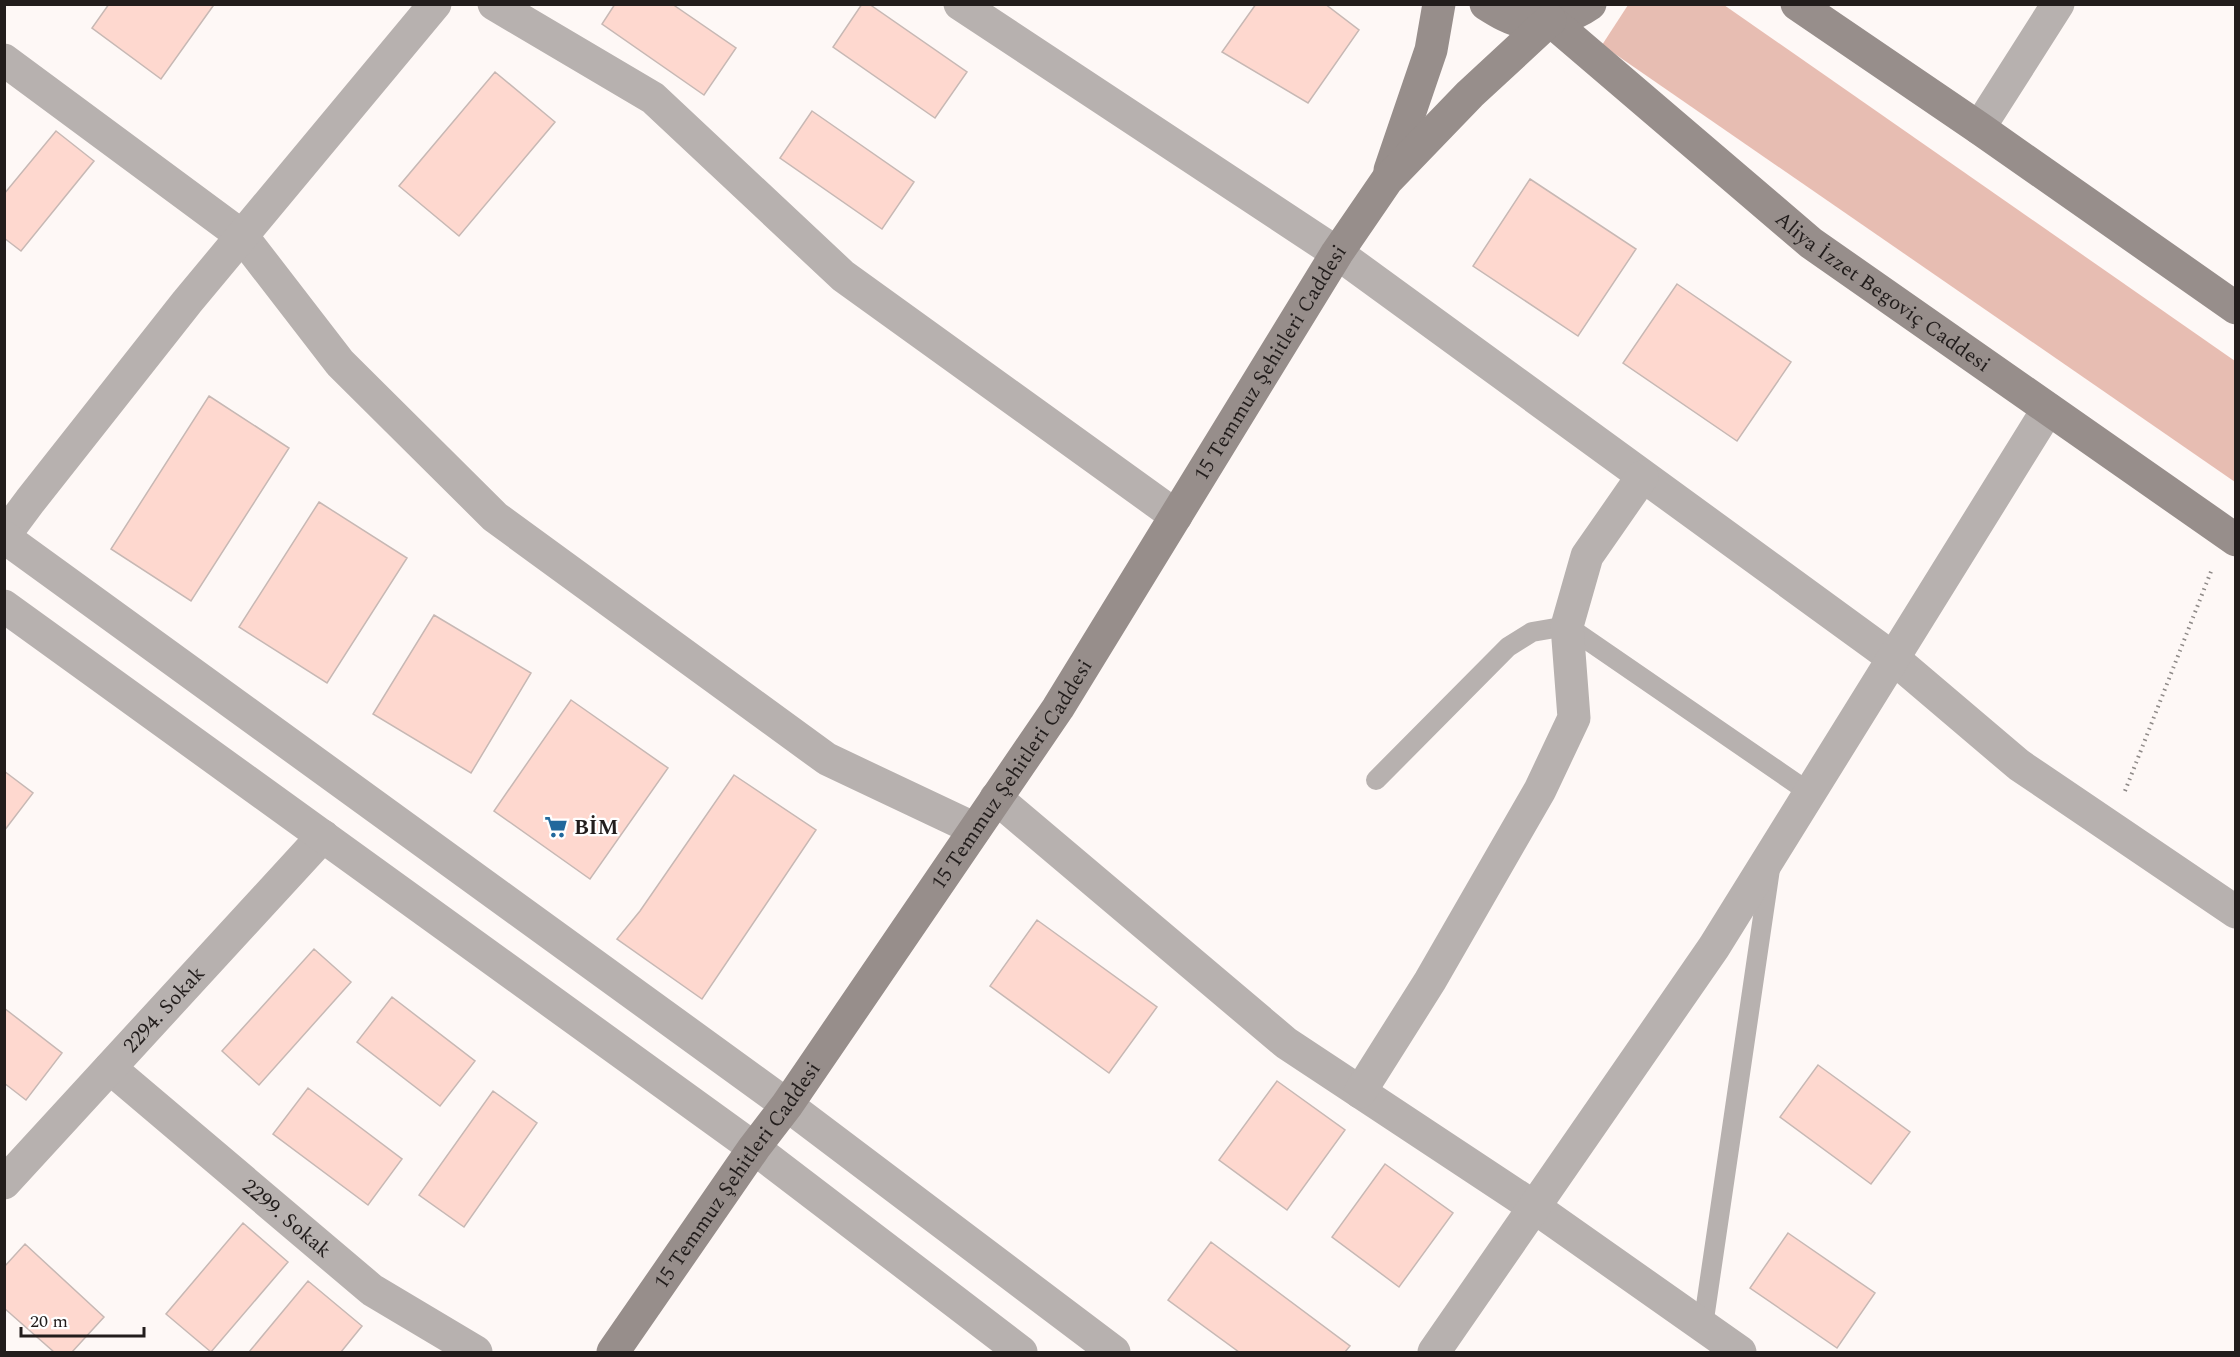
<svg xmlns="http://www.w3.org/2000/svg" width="2240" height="1357" font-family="Spectral,serif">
<rect width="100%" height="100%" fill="#fef8f6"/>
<path fill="#e7bdb2" d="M1628,5H1724L2235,361V482L1602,45Z"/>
<path fill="#fed8cf" stroke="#c7b8b4" stroke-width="1.5" d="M109,4H211L213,6L161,79L92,28Z
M615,4H672L736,48L704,95L602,24Z
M862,4H869L967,72L935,118L833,47Z
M1256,4H1325L1359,30L1308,103L1222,52Z
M495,72L555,122L459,236L399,186Z
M812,111L914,182L882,229L780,158Z
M56,131L94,161L21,251L4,238V194Z
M1530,179L1636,249L1578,336L1473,266Z
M1677,284L1791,362L1737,441L1623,363Z
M209,396L289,448L191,601L111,549Z
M319,502L407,558L327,683L239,627Z
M434,615L531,673L471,773L373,714Z
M571,700L668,768L590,879L494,811Z
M4,771L33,793L4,831Z
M734,775L816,830L702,999L617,939L640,911Z
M1037,920L1157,1007L1109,1073L990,986Z
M314,949L351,982L259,1085L222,1051Z
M392,997L475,1061L440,1106L357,1042Z
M4,1008L62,1053L26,1100L4,1083Z
M1818,1065L1910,1132L1871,1184L1780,1117Z
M1277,1081L1345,1130L1287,1210L1219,1160Z
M308,1088L402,1159L368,1205L273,1134Z
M493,1091L537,1123L464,1227L419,1195Z
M1385,1164L1453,1213L1399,1287L1332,1237Z
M243,1223L288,1262L211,1352L166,1314Z
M1788,1233L1875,1293L1837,1348L1750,1288Z
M1211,1242L1350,1346L1345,1352H1239L1168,1300Z
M25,1244L104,1317L72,1352H54L4,1308V1267Z
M308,1281L362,1326L341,1352H249Z"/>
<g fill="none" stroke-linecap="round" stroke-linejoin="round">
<path stroke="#8e8987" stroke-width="4" stroke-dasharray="1.5 4.5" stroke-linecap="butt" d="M2125,791L2212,569"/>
<path stroke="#b7b1af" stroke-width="20" d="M1376,780L1508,647L1532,632L1567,626L1810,793
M1703,1326L1770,869"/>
<g stroke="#b7b1af" stroke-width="33">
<path d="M494,4L653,98L843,276L1176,516"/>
<path d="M960,4L1337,253L1893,658L2019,765L2236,912"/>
<path d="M4,60L242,236L340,363L495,517L827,759L975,829"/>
<path d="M1979,128L2058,4"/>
<path d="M4,536L30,501L187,302L435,4"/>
<path d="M996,798L1286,1043L1534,1207L1740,1352"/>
<path id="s1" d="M110,1068L372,1290L476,1352"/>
<path d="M1360,1092L1430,981L1540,790L1574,718L1567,626L1587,556L1642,477"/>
<path id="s2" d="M4,1183L323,836"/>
<path d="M1434,1352L1714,947L2048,409"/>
</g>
<path stroke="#b7b1af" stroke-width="33" d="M4,537L787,1105L1114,1352
M4,606L754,1148L1021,1352"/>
<g stroke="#978e8b" stroke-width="33">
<path d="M1486,4C1497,11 1513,21 1526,22C1547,24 1573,16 1590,4"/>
<path d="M1797,4L1979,128L2236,308"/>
<path id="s3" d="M1550,20L1811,243L2236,540"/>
<path d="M1390,170L1431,50L1439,4"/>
<path id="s4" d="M613,1352L754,1148L787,1105L1058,708L1337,253L1387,180L1470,94L1550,20"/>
</g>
</g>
<defs>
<g id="supermarket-bare" transform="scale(1.8)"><path d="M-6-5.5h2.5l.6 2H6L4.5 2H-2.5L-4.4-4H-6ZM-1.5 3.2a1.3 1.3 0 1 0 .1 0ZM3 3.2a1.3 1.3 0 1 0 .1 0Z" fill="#21689c" stroke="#fff" stroke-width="2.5" paint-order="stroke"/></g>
</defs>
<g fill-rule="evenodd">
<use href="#supermarket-bare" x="556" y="827"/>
</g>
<g text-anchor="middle" stroke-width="4.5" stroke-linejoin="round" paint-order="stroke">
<g font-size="21" fill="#221d1c" stroke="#fff">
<text dy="7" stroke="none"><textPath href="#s3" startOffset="430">Aliya İzzet Begoviç Caddesi</textPath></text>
<text dy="7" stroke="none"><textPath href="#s4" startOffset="1188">15 Temmuz Şehitleri Caddesi</textPath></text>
<text dy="7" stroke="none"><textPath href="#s4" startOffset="702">15 Temmuz Şehitleri Caddesi</textPath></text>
<text dy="7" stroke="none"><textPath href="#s2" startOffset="236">2294. Sokak</textPath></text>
<text dy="7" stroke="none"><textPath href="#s4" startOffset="216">15 Temmuz Şehitleri Caddesi</textPath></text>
<text dy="7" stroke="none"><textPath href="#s1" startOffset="232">2299. Sokak</textPath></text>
</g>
<g font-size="21" font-weight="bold" fill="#221d1c" stroke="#fff" text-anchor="start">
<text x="574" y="834">BİM</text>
</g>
</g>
<rect width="2240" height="1357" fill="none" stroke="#221d1c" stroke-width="12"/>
<path d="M21 1327v9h123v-9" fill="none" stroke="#221d1c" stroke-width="3"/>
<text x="30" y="1327" font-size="18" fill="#221d1c" stroke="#ffffff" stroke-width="4.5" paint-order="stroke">20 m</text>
</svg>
